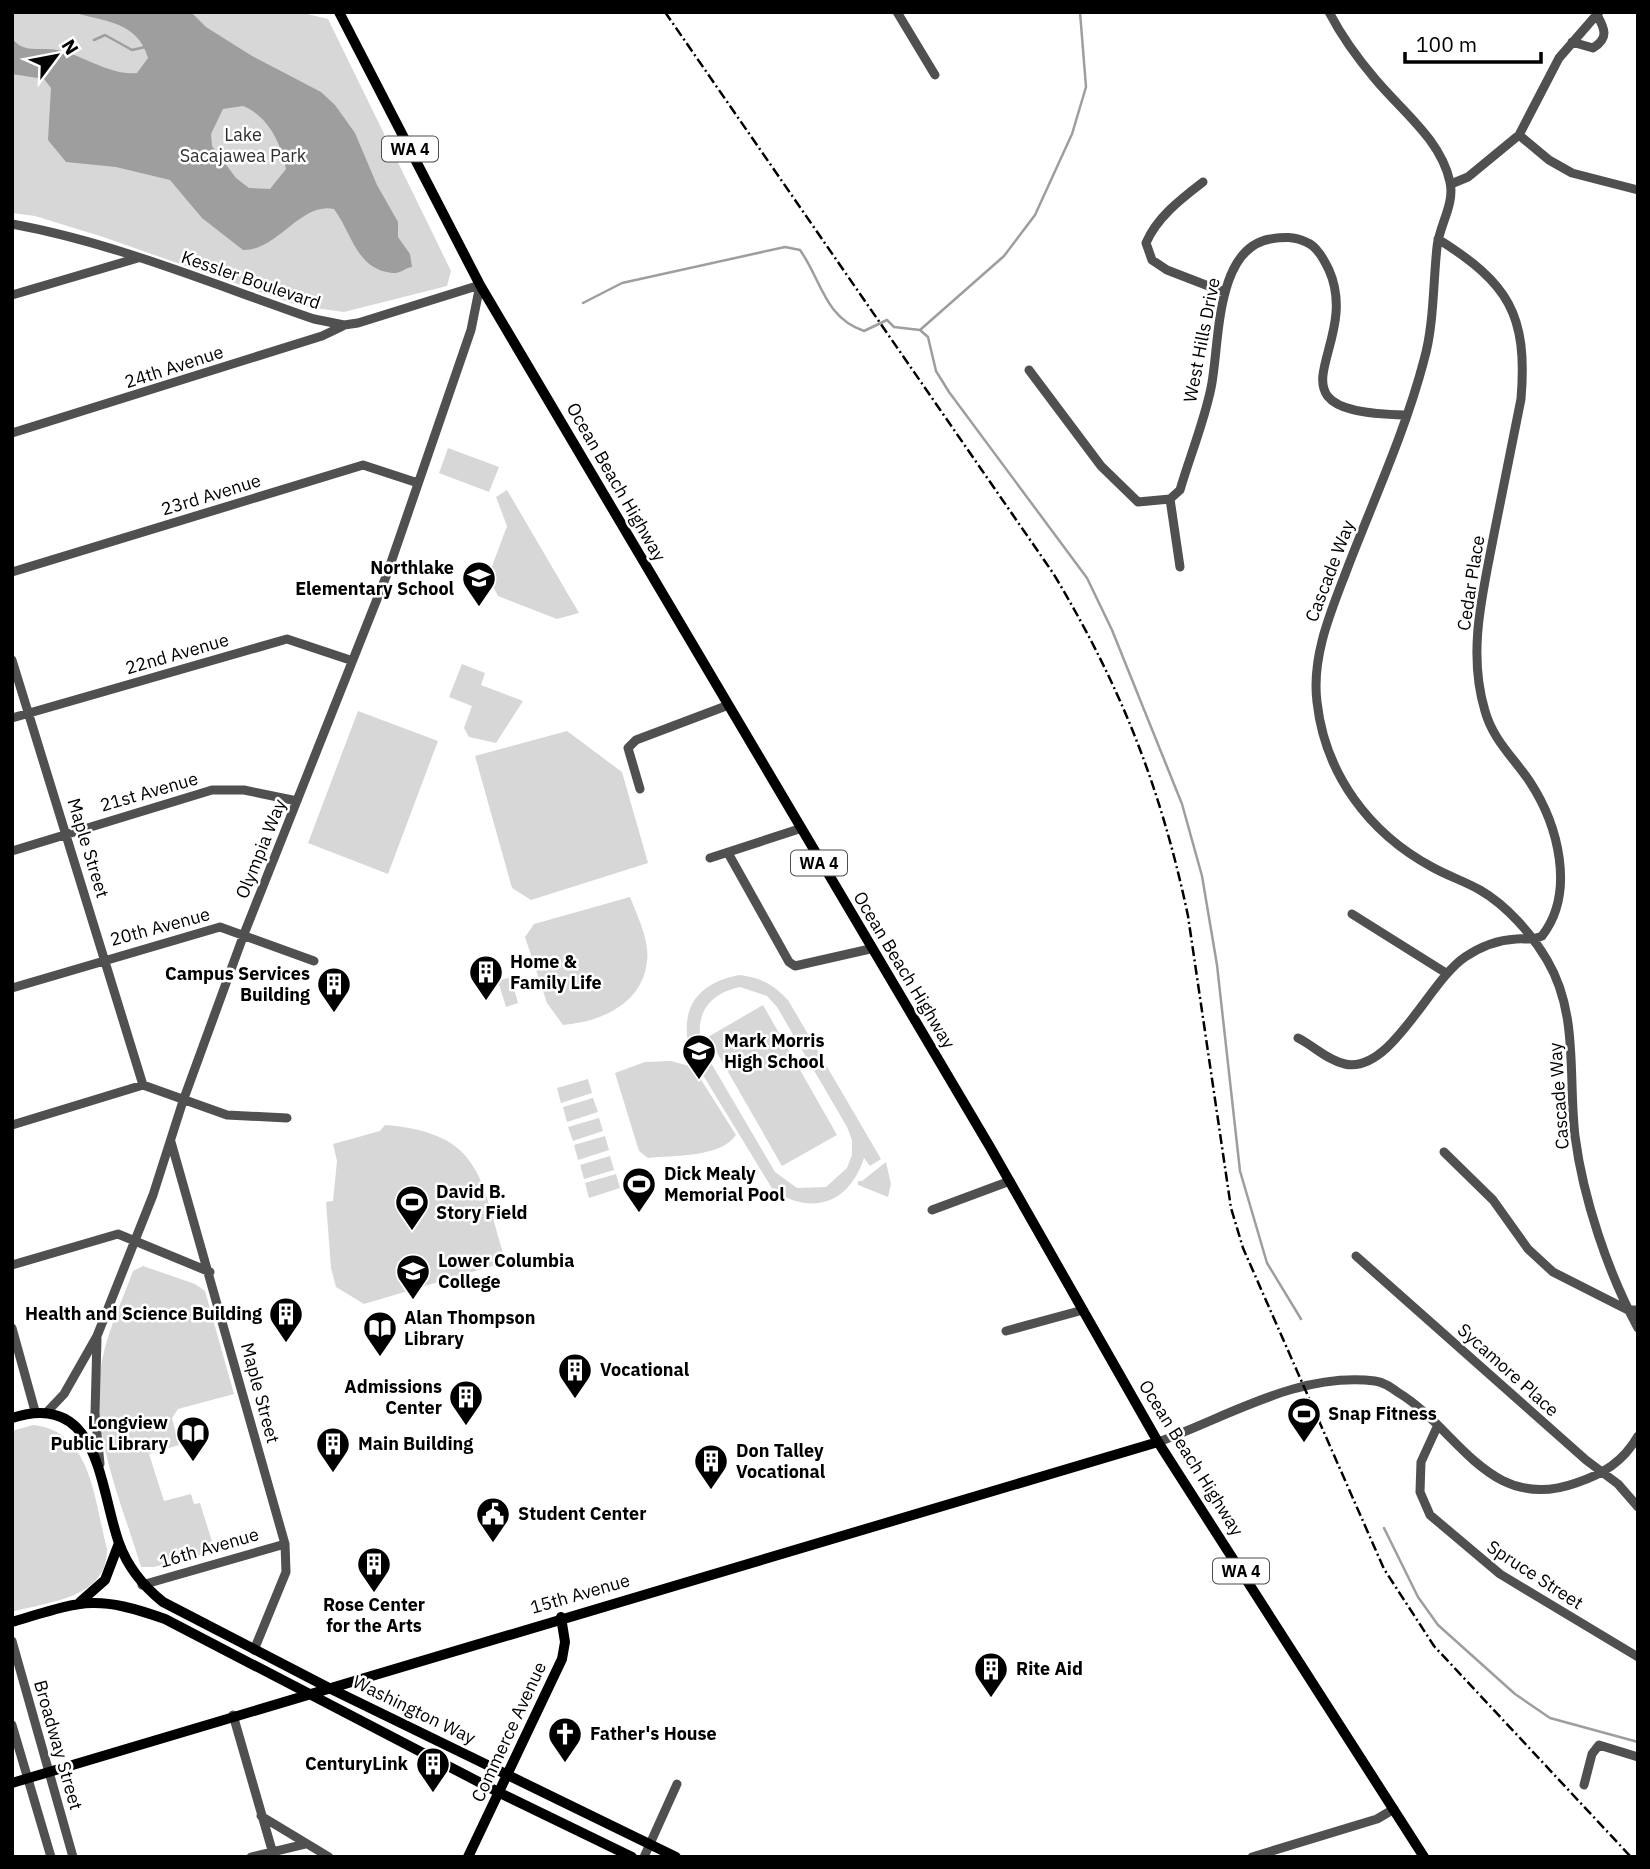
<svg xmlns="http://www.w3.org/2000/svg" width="1650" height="1869" font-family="'IBM Plex Sans',sans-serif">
<rect width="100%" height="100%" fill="#fff"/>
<path fill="#d7d7d7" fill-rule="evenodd" d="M12,12H299L328,19L451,271L447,286L344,312L300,306L103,237L35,216L12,213Z
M448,448L499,467L489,492L439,473Z
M507,490L579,613L557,619L498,596L488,577L507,526L496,497Z
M462,664L485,673L481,685L523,701L496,743L469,737L464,728L472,706L449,697Z
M358,711L438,741L388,874L308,843Z
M567,731L622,772L648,863L531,900L512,888L475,756Z
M630,897C637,915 650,941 647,961C643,1004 600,1022 563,1025L547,1003L525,937L534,924Z
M740,975C761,978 773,984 788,1000L881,1159L870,1166L864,1158C849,1204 812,1216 773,1190L692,1057C677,1013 694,983 740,975ZM740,987L767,996L777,1007L847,1127L852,1140V1155L847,1168L826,1187L797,1188L775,1172L704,1051C692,1019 706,994 740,987Z
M511,977L518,1003L506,1007L498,981Z
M763,1005L837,1135L782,1166L708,1037Z
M671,1061L693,1067L736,1135C720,1158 674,1155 648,1158L639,1151L615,1073L645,1062Z
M588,1079L592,1093L561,1103L557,1088Z
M593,1098L598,1112L567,1122L563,1107Z
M599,1118L603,1131L573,1141L568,1127Z
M385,1125C485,1133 480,1181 506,1262L364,1304L336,1287L331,1268L326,1202L333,1201L337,1161L333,1144L380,1131Z
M605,1136L609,1150L578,1160L574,1145Z
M610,1156L614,1170L584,1179L580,1165Z
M886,1162L891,1184L888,1197L858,1185V1181H862Z
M616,1174L620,1188L589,1198L585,1183Z
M143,1266L195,1284L205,1291L234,1394L178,1409L172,1418L179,1445L149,1454L164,1501L191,1494L194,1504L200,1503L215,1551L154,1567H141C123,1506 92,1438 100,1373C104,1338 121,1304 133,1271Z
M33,1425C92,1431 94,1500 107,1549C107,1599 50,1601 12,1612V1431Z"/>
<path fill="#9e9e9e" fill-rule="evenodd" d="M71,12H191L206,27L252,56L321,92L335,105L355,133L377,185L398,222V237L410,254L412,267C405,268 400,274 392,273C356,269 352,233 334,209C300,202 278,251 243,250L202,218L170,180L116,167L66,162L48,140L51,88L44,79L12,74V38C23,54 40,47 57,50C84,55 110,76 137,73L148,58C138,21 102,21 71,12ZM243,106C268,116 281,143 286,169L270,189L249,188L236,178L212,146L211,134L223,109Z"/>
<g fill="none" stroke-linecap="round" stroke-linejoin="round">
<path stroke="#9e9e9e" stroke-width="2.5" d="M94,40L105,35L132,50L145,47
M583,303L622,283L785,247L800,250C822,281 824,317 864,331L887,320L894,327L920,330L928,337L936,371L949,392L1087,578L1112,630L1182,804L1202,876L1217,965L1240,1171L1267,1263L1301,1319
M920,330L1004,256L1035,215L1072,134L1086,87L1080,12
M1384,1528L1418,1597L1438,1625L1515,1694L1550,1718L1638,1742"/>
<path stroke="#505050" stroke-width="9" d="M897,12L935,75
M1329,12C1342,37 1358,59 1376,80C1402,111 1441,140 1450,182C1455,204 1439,226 1437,247C1433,284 1434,325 1424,360C1406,429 1375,497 1349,564C1333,607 1311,654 1317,702C1325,774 1369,833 1432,867C1448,876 1464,881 1480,890C1506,905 1532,934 1547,960C1579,1014 1568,1076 1575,1136C1583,1198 1608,1273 1638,1328
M1572,42L1593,48C1609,38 1605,29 1597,15
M1519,135L1549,160L1572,173L1638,190
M1203,182C1181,199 1157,217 1146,243L1152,260L1167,270L1224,292
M1451,184L1468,177L1519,135L1559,58L1599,12
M12,224C116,243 215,285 314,319L344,325L358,323L480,285L471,330L387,574L244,934L183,1101L153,1195L97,1336L64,1394L46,1413
M12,295L138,258
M1029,370L1101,466L1138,502L1170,499L1180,490C1190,456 1204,422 1211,388C1220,346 1214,249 1270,239C1283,237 1294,236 1306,242C1317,246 1324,260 1329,270C1364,349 1254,412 1405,415
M12,433L322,336L343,326
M1170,499L1180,567
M12,572L363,465L418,483
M12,660L143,1085
M12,718L287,639L350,660
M640,789L628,748L636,740L726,706
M12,851L212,790H244L297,801
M728,853L789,962L795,966L870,949
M710,858L799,829
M1352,914L1446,973
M12,988L220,927L314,961
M1298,1038C1314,1046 1327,1060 1345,1064C1391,1074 1429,981 1465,957C1480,947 1498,940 1516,939C1526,938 1532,941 1542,936C1576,892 1558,825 1530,782C1514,758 1493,740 1485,711C1467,652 1483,593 1494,534C1503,489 1512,444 1521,399C1528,314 1508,283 1438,239
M12,1125L143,1085L227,1115L287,1118
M171,1142L285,1544L286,1572L254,1650
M1444,1152L1493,1200L1528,1249L1553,1272L1628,1310H1638
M932,1210L1010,1181
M1356,1256L1586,1460L1618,1484L1638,1507
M12,1265L118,1234L210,1272
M12,1328L35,1411
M1006,1331L1083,1310
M97,1338L95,1413L100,1464
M1437,1427L1421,1462L1420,1492L1430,1515L1500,1574L1638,1657
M1158,1442C1230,1416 1298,1372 1375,1381C1384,1382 1392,1388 1399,1393C1458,1429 1489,1514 1576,1483C1603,1474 1623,1462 1638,1436
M142,1585L285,1544
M12,1641L73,1857
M233,1715L274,1857
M12,1725L51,1857
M1584,1785L1592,1754L1599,1745L1638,1757
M261,1816L329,1857
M251,1857L305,1844
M644,1857L677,1784
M1252,1857L1377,1819L1394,1809"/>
<path stroke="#000" stroke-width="10" d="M339,12L480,285L990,1147L1158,1442L1424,1857
M12,1418C100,1390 99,1487 119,1543C128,1568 143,1586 163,1602L327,1687L676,1857
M80,1602L105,1580L119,1543
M12,1622C82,1601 94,1594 165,1619L500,1793L632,1857
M12,1783L1158,1442
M468,1857L562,1659L565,1642L561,1617"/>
<path stroke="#000" stroke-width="2.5" stroke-dasharray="10 3.5 2 3.5" stroke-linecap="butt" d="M665,12L1053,573C1121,686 1161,788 1188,916L1231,1208L1243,1248L1384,1569L1434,1646L1631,1857"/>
</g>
<defs>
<g id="school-pin" transform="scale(1.75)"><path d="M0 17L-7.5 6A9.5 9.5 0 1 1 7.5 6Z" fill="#000" stroke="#fff"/><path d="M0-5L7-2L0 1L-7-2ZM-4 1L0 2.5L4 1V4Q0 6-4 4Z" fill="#fff"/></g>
<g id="building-pin" transform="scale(1.75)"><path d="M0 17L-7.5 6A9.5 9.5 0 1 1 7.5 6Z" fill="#000" stroke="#fff"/><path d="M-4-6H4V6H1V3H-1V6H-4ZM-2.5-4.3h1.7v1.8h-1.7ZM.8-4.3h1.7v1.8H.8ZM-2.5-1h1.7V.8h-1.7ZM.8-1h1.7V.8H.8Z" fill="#fff"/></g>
<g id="stadium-pin" transform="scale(1.75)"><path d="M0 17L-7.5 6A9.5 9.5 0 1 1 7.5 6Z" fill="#000" stroke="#fff"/><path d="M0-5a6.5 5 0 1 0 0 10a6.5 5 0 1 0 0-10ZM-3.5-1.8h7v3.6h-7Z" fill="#fff"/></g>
<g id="university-pin" transform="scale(1.75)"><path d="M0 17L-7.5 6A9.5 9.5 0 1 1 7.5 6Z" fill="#000" stroke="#fff"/><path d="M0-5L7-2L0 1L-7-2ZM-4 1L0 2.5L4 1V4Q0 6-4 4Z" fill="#fff"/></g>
<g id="library-pin" transform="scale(1.75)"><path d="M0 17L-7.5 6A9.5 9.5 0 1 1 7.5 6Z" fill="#000" stroke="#fff"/><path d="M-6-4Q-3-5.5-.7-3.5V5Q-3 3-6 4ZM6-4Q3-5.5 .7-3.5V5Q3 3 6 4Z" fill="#fff"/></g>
<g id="civic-pin" transform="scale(1.75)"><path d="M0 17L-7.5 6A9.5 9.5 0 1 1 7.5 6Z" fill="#000" stroke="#fff"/><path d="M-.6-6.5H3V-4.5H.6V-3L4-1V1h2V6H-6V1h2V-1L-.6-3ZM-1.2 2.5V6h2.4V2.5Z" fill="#fff"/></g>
<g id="church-pin" transform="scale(1.75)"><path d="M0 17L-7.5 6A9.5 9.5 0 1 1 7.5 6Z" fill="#000" stroke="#fff"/><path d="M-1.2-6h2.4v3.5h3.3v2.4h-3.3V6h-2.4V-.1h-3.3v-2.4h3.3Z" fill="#fff"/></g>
</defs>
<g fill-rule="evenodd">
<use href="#school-pin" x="479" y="578"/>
<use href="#building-pin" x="486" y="972"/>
<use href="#building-pin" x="334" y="984"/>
<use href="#school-pin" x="699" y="1051"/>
<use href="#stadium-pin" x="639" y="1184"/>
<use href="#stadium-pin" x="412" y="1202"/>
<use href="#university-pin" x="413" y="1271"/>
<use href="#building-pin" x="286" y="1314"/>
<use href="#library-pin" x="380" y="1328"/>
<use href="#building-pin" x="575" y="1370"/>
<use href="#building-pin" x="466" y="1397"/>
<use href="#stadium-pin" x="1304" y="1414"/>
<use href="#library-pin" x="193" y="1433"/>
<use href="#building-pin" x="333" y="1444"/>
<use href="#building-pin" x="711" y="1461"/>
<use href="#civic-pin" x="493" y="1514"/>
<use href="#building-pin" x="374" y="1564"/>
<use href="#building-pin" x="991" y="1669"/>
<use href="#church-pin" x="565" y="1734"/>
<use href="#building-pin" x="433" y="1764"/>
</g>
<g text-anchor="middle" stroke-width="5" stroke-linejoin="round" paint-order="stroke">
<g fill="#fff" stroke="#4c4c4c" stroke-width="2">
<rect x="382" y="136.5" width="56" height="25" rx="5"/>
<rect x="791" y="850.5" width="56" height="25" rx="5"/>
<rect x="1213" y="1558.5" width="56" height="25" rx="5"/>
</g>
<g font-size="16" font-weight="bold" fill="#000">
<text x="410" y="155">WA 4</text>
<text x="819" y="869">WA 4</text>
<text x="1241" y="1577">WA 4</text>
</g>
<g font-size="18" fill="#2e2e2e" stroke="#fff">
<text x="243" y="141">Lake<tspan x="243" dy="21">Sacajawea Park</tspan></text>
</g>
<g font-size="18" fill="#000" stroke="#fff">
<text transform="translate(251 280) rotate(19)" y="6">Kessler Boulevard</text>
<text transform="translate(1202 340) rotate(-79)" y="6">West Hills Drive</text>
<text transform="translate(174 367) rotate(-18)" y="6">24th Avenue</text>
<text transform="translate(616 482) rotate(60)" y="6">Ocean Beach Highway</text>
<text transform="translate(211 495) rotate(-17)" y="6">23rd Avenue</text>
<text transform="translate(1330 571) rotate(-69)" y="6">Cascade Way</text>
<text transform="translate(1471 583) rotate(-81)" y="6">Cedar Place</text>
<text transform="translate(177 654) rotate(-16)" y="6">22nd Avenue</text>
<text transform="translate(149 792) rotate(-16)" y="6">21st Avenue</text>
<text transform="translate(88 848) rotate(73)" y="6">Maple Street</text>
<text transform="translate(261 849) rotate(-68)" y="6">Olympia Way</text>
<text transform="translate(160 927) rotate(-15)" y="6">20th Avenue</text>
<text transform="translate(904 970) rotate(59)" y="6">Ocean Beach Highway</text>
<text transform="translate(1559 1096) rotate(-94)" y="6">Cascade Way</text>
<text transform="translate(1508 1370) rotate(42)" y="6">Sycamore Place</text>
<text transform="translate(260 1393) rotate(75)" y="6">Maple Street</text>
<text transform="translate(1191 1458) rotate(58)" y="6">Ocean Beach Highway</text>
<text transform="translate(209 1548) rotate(-16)" y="6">16th Avenue</text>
<text transform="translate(1535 1575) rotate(33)" y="6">Spruce Street</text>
<text transform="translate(580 1594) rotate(-16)" y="6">15th Avenue</text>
<text transform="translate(414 1710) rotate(26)" y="6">Washington Way</text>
<text transform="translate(509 1732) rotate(-65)" y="6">Commerce Avenue</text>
<text transform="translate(58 1745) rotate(74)" y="6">Broadway Street</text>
</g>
<g font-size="18" font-weight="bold" fill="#000" stroke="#fff" text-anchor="start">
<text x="454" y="574" text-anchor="end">Northlake<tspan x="454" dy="21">Elementary School</tspan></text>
<text x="510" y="968">Home &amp;<tspan x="510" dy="21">Family Life</tspan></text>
<text x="310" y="980" text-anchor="end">Campus Services<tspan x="310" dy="21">Building</tspan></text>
<text x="724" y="1047">Mark Morris<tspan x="724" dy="21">High School</tspan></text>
<text x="664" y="1180">Dick Mealy<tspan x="664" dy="21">Memorial Pool</tspan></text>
<text x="436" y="1198">David B.<tspan x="436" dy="21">Story Field</tspan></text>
<text x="438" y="1267">Lower Columbia<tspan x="438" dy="21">College</tspan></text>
<text x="262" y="1320" text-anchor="end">Health and Science Building</text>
<text x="404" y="1324">Alan Thompson<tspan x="404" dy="21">Library</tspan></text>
<text x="600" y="1376">Vocational</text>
<text x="442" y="1393" text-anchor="end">Admissions<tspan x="442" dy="21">Center</tspan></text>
<text x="1328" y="1420">Snap Fitness</text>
<text x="168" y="1429" text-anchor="end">Longview<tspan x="168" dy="21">Public Library</tspan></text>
<text x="358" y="1450">Main Building</text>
<text x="736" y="1457">Don Talley<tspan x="736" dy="21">Vocational</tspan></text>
<text x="518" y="1520">Student Center</text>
<text x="374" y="1611" text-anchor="middle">Rose Center<tspan x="374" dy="21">for the Arts</tspan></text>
<text x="1016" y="1675">Rite Aid</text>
<text x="590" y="1740">Father's House</text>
<text x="408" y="1770" text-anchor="end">CenturyLink</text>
</g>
</g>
<rect width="1650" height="1869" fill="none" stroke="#000000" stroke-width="28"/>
<g transform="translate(56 56) rotate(58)" stroke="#ffffff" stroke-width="5" paint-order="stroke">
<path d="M0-5L12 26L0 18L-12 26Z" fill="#000000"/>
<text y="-10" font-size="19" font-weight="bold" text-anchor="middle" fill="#000000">N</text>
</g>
<path d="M1405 52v10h136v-10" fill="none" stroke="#000000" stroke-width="3.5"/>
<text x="1416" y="52" font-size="21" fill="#000000" stroke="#ffffff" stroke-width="5" paint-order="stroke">100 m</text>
</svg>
